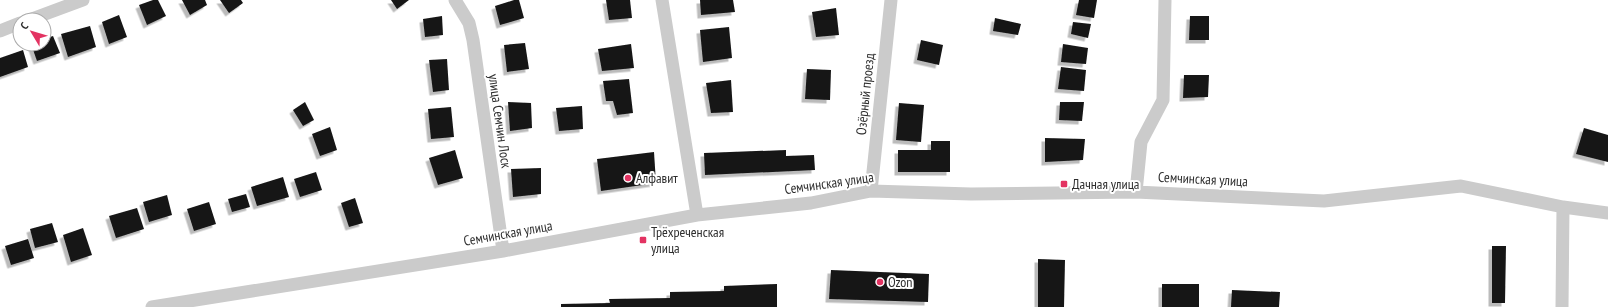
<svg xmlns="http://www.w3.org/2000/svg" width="1608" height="307" font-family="'PT Sans Narrow',sans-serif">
<defs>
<filter id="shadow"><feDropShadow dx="-3.5" dy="3.5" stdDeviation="0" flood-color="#0004"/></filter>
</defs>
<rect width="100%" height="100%" fill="#fff"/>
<path fill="#151515" filter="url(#shadow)" d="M153,0H158L166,16L147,25L139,5Z
M182,0H205L207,5L190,15Z
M220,0H241L243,3L229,13Z
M391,0H409L397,9Z
M514,0H519L524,18L500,25L495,6Z
M606,0H630L632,18L609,20Z
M700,0H733L735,12L701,15Z
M1079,0H1097L1094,18L1076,15Z
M836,8L839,35L816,37L812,12Z
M119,15L127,37L109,44L102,22Z
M442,16L443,35L425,37L423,19Z
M1190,16H1209V40H1189Z
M995,18L1021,24L1018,35L993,31Z
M1073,22L1091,24L1088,38L1071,34Z
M90,26L96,47L68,57L61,34Z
M729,27L732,58L703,62L700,30Z
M53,36L60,53L37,61L31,44H44V39Z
M921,40L943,45L939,65L917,60Z
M525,43L529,69L507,72L504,45Z
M631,44L634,68L602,71L598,49Z
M1063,44L1088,48L1086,64L1061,62Z
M23,50L28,67L0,77V58Z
M447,59L449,90L433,92L429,60Z
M1061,67L1086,70L1084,91L1058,89Z
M807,69L831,70L830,100L805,99Z
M1184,75H1209L1208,97L1183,98Z
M629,79L633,113L617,115L613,101H606L603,81Z
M731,80L733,112L711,113L706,83Z
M305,102L314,120L303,126L293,110Z
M508,102L531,103L532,128L510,131Z
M1060,102H1084L1082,121L1059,120Z
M899,103L924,105L921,142L896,140Z
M582,106L583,129L559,131L556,108Z
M451,107L454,137L431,139L428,109Z
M330,127L337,150L320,156L312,134Z
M1584,128L1608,135V162L1576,154Z
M1045,138L1085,139L1083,160L1045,162Z
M931,141H950V172H898V150H931Z
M455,150L463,178L438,185L429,158Z
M786,150V156L814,155L815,170L705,175L704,153Z
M654,152L656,183L601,191L597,159Z
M541,168V194L513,197L511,169Z
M316,172L322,190L300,197L294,179Z
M283,177L289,197L257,206L251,187Z
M246,194L250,207L232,212L228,199Z
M167,195L172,215L149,222L143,202Z
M355,198L363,223L349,227L341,203Z
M209,202L216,224L194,231L187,209Z
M137,208L144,229L116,238L109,216Z
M52,223L58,242L35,248L30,229Z
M83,228L92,255L71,262L63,235Z
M28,239L34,258L11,265L5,246Z
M1492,246H1506L1505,303H1492Z
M1038,259L1065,260L1064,307H1038Z
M831,270L929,274L928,302L829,299Z
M777,284V307H561V304L610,303L609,299L670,298V292L724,291V286Z
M1162,284H1199V307H1162Z
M1232,290L1280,292L1279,307H1231Z"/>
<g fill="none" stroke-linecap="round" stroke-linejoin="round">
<path stroke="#cbcbcb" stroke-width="13" d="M455,0L469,23L473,40L503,251
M662,0L697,215
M29,20L83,0
M0,31L20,23
M871,191L891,0
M1136,192L1141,142L1163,100L1165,0
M152,307L503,251L697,215L811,203L871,191L971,194L1136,192L1324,201L1461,186L1563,207L1608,213
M1562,307L1563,207"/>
</g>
<g fill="#e33362" stroke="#fff" stroke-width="1.5">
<circle cx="628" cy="178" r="4"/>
<rect x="1060" y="180" width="8" height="8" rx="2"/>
<rect x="639" y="236" width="8" height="8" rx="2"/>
<circle cx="880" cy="282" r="4"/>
</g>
<g text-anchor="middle" stroke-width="4" stroke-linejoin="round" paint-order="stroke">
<g font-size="14" fill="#2e2e2e" stroke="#fff">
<text transform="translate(865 94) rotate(-84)" y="5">Озёрный проезд</text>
<text transform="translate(500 121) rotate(82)" y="5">улица Семчин Лоск</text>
<text transform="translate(1203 179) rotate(3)" y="5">Семчинская улица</text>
<text transform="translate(829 183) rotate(-8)" y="5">Семчинская улица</text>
<text transform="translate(508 233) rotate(-10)" y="5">Семчинская улица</text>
</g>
<g font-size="14" fill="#2e2e2e" stroke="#fff" text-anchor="start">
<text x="636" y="183">Алфавит</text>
<text x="1072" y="189">Дачная улица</text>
<text x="651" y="237">Трёхреченская<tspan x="651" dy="16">улица</tspan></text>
<text x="888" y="287">Ozon</text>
</g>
</g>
<g transform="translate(32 32) rotate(308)"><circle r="19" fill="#ffffff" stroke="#ababab"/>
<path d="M0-3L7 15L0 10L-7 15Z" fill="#e33362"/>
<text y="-6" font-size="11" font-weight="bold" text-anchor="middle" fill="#2e2e2e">С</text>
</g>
</svg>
